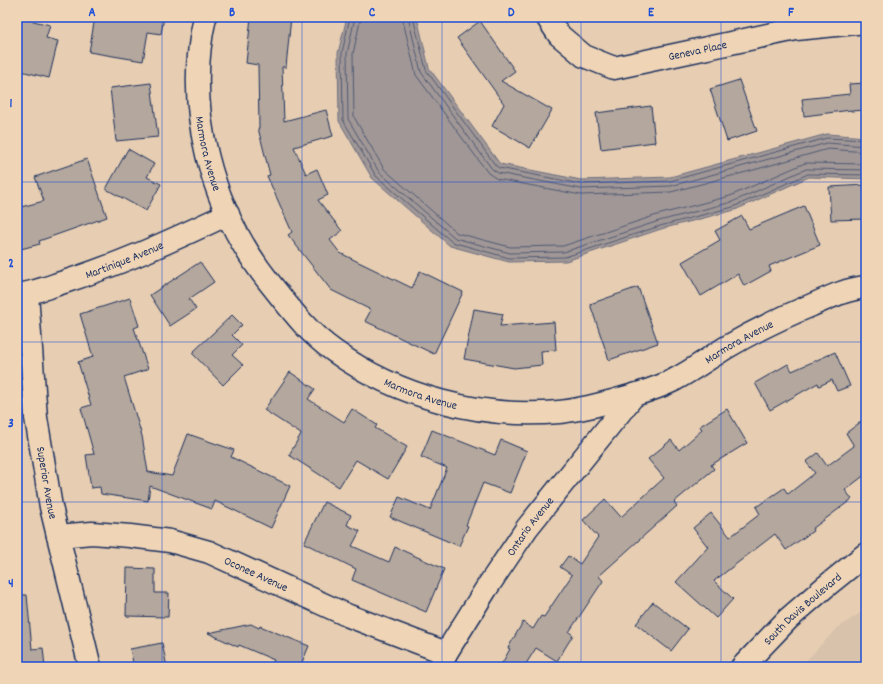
<svg xmlns="http://www.w3.org/2000/svg" width="883" height="684" font-family="Dekko,sans-serif">
<rect width="100%" height="100%" fill="#e7ceb2"/>
<filter id="ink" filterUnits="userSpaceOnUse"><feTurbulence type="fractalNoise" baseFrequency=".025" numOctaves="2"/><feDisplacementMap in="SourceGraphic" scale="8" xChannelSelector="R" yChannelSelector="G"/><feConvolveMatrix kernelMatrix="1 2 1 2 8 2 1 2 1" color-interpolation-filters="sRGB"/></filter>
<g filter="url(#ink)">
<path fill="#d8c2ac" d="M866,609V667H800L836,629Z"/>
<path fill="#a09796" stroke="#6b6d80" d="M347,17H417L429,68L500,164L581,180L670,177L827,134L866,137V179L809,177L735,210L661,229L566,261L509,262L450,246L372,178L339,121L338,53Z"/>
<g fill="none" stroke-linecap="round" stroke-linejoin="round">
<path stroke="#505974" stroke-width="1" d="M350,17L342,53L343,120L376,176L452,242L509,258L565,257L660,226L733,207L808,174L866,175
M355,17L347,54L348,119L379,172L455,238L510,253L564,252L659,221L732,202L806,169L866,170
M361,17L353,54L354,117L384,169L457,233L510,247L563,246L657,215L730,196L805,163L866,164
M402,17L416,75L488,173L497,179L581,195L671,192L750,171L828,149L866,152
M408,17L421,72L492,169L498,173L581,189L671,186L827,143L866,146
M413,17L426,70L496,166L499,168L581,184L670,181L827,138L866,140"/>
</g>
<path fill="#b4a79d" stroke="#1b2f5e" d="M17,17L50,25L46,38L58,41L49,78L17,70Z
M95,17H164L161,34L148,32L143,61L89,52Z
M251,17H291L286,67H282L284,121L326,110L333,136L294,147L306,174L317,169L328,195L318,200L342,231L330,240L340,253L412,288L420,271L463,292L434,354L365,321L371,310L331,290L288,235L292,232L267,176L270,175L258,128H259L258,65L246,63Z
M480,21L515,71L501,81L552,110L530,148L492,126L504,104L457,38Z
M739,80L757,131L727,141L710,89Z
M151,83L158,137L116,141L110,88Z
M866,83V110L851,111V110L804,116L802,99L850,94L849,84Z
M651,106L655,142L601,149L596,113Z
M128,149L154,164L147,177L161,184L146,211L106,189Z
M87,159L107,217L39,241L40,244L17,250V208L44,201L35,177Z
M866,185V219L831,220L829,187Z
M804,206L820,245L769,266L771,271L744,286L738,274L701,296L682,262L720,240L715,231L742,216L749,229Z
M200,262L214,282L189,299L196,309L170,326L150,295Z
M638,287L658,343L609,360L590,304Z
M130,298L139,326L134,328L148,369L124,377L142,436L148,472L172,476L188,434L234,450L231,457L290,486L271,528L215,501L212,509L150,486L148,501L101,494L100,487L91,488L86,455L94,454L81,408L91,405L78,362L93,357L80,314Z
M474,309L503,314L500,326L554,322L556,350L541,351L542,365L514,368L464,359Z
M232,315L242,325L232,335L242,345L232,355L243,365L223,385L192,353Z
M835,352L850,386L837,391L832,380L819,386L818,383L770,410L755,383L788,364L792,371Z
M290,372L315,389L308,399L344,422L352,409L377,425L375,428L407,447L388,479L356,460L339,487L289,455L301,434L264,410Z
M727,409L747,443L711,465L714,469L674,502L677,506L599,576L603,581L569,632L573,635L557,661L536,648L524,667H500L510,649L508,648L523,622L533,629L541,616L544,617L572,575L560,567L568,556L580,564L598,537L583,520L605,499L621,517L664,478L648,459L671,440L679,450L702,430L700,426Z
M866,418V474L845,490L852,499L812,529L813,531L786,550L775,534L714,581L733,599L716,618L676,582L708,547L693,528L711,513L730,537L760,514L756,507L784,488L788,494L815,473L806,462L818,453L827,466L854,446L846,433Z
M432,430L495,455L501,440L527,451L510,493L483,483L466,525L468,526L459,546L390,517L399,497L430,510L447,468L421,457Z
M324,502L351,515L347,525L360,531L352,546L389,562L395,547L444,569L426,612L352,580L356,569L304,543Z
M127,568L155,569V593H169L168,617L126,616Z
M17,595H27L32,649L43,648L45,667H19L17,648Z
M653,602L688,629L671,651L636,624Z
M251,624L259,628L260,626L309,646L300,667H271L274,660L239,645L238,647L208,633Z
M162,643L167,667H134L130,649Z"/>
<g fill="none" stroke-linecap="round" stroke-linejoin="round">
<g stroke="#1b2f5e" stroke-width="25">
<g id="minor">
<path id="s1" d="M205,17C184,108 211,209 269,282C289,307 307,332 334,351C398,397 481,419 559,412C579,410 597,405 616,400C635,395 656,389 674,380C693,370 709,358 727,347C754,331 783,317 812,305C830,297 847,289 866,287"/>
<path id="s2" d="M547,17L559,35L584,56L614,68L796,29L866,22"/>
<path id="s3" d="M27,294L36,418L46,477L51,507L90,667"/>
<path id="s4" d="M17,295C34,293 51,286 67,281C123,263 175,239 228,214"/>
<path id="s5" d="M58,536L92,533L130,536L170,541L209,552L349,616L446,653"/>
<path id="s6" d="M441,667L446,653L486,589L527,528L634,395"/>
<path id="s7" d="M742,667L788,619L825,587L866,554"/>
</g>
</g>
<use href="#minor" stroke="#efd5b6" stroke-width="22"/>
</g>
</g>
<path fill="none" stroke="#1d4ed8" stroke-width="1" stroke-opacity="0.55" d="M162,17V667M302,17V667M442,17V667M581,17V667M721,17V667M17,182H866M17,342H866M17,502H866"/>
<g text-anchor="middle" stroke-width="3" stroke-linejoin="round" paint-order="stroke">
<g font-size="12" fill="#1b2f5e" stroke="#efd5b6">
<text dy="4" stroke="none"><textPath href="#s2" startOffset="172">Geneva Place</textPath></text>
<text dy="4" stroke="none"><textPath href="#s1" startOffset="138">Marmora Avenue</textPath></text>
<text dy="4" stroke="none"><textPath href="#s4" startOffset="113">Martinique Avenue</textPath></text>
<text dy="4" stroke="none"><textPath href="#s1" startOffset="810">Marmora Avenue</textPath></text>
<text dy="4" stroke="none"><textPath href="#s1" startOffset="474">Marmora Avenue</textPath></text>
<text dy="4" stroke="none"><textPath href="#s3" startOffset="190">Superior Avenue</textPath></text>
<text dy="4" stroke="none"><textPath href="#s6" startOffset="167">Ontario Avenue</textPath></text>
<text dy="4" stroke="none"><textPath href="#s5" startOffset="205">Oconee Avenue</textPath></text>
<text dy="4" stroke="none"><textPath href="#s7" startOffset="84">South Davis Boulevard</textPath></text>
</g>
</g>
<rect width="883" height="684" fill="none" stroke="#efd5b6" stroke-width="44"/>
<rect x="22" y="22" width="839" height="640" fill="none" stroke="#1d4ed8" stroke-width="1.5"/>
<g font-size="13" text-anchor="middle" font-weight="bold" fill="#1d4ed8">
<text x="92" y="16">A</text>
<text x="232" y="16">B</text>
<text x="372" y="16">C</text>
<text x="511" y="16">D</text>
<text x="651" y="16">E</text>
<text x="791" y="16">F</text>
<text x="11" y="107">1</text>
<text x="11" y="267">2</text>
<text x="11" y="427">3</text>
<text x="11" y="587">4</text>
</g>
</svg>
